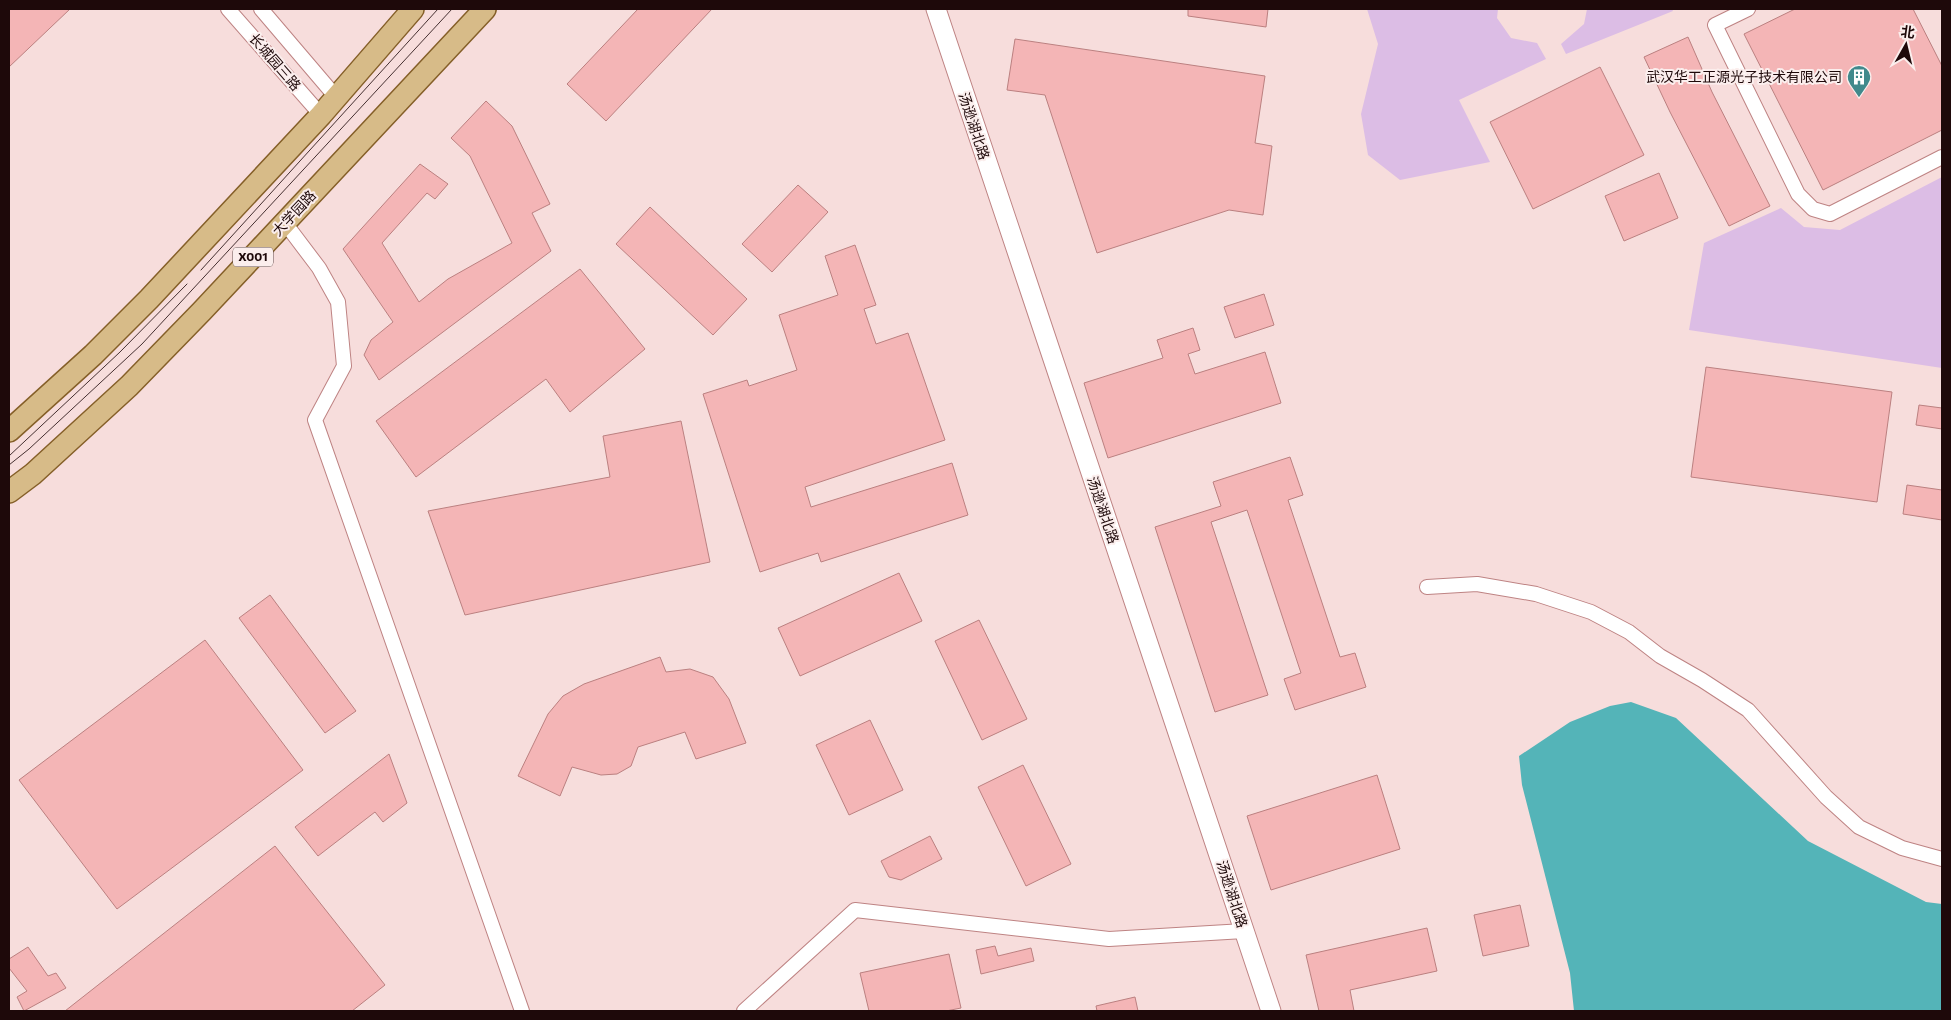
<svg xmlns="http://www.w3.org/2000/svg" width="1951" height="1020" font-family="Commissioner,'Noto Sans SC',sans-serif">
<rect width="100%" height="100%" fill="#f7dddc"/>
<path fill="#dcbde5" d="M1367,9H1498L1497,18L1511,38L1537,43L1546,59L1459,100L1490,162L1400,180L1368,155L1361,114L1378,44Z
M1587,9H1672L1673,11L1566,54L1561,44L1584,24Z
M1942,177V368L1689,330L1704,243L1781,208L1804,227L1840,230Z"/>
<path fill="#54b4b8" d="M1631,702L1676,718L1808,841L1926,902L1942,904V1011H1574L1570,973L1522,785L1519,756L1570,722L1610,706Z"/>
<path fill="#f4b5b6" stroke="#bb8080" d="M9,9H70L9,67Z
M638,9H712L606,121L567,84Z
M1188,9H1268L1266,27L1188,16Z
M1795,9H1913L1942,66V130L1823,190L1744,34Z
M1688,37L1712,92L1770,206L1729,226L1670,112L1644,57Z
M1015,39L1265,76L1255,143L1272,146L1263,215L1229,210L1097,253L1045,95L1007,90Z
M1600,67L1644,155L1533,209L1490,122Z
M486,101L512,126L550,204L532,213L551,251L379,380L364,355L371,340L393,322L343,249L420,164L448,184L435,199L427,193L382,243L419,302L448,279L512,243L470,156L451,138Z
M1659,173L1678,218L1624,241L1605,196Z
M798,185L828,212L772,272L742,244Z
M650,207L747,299L713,335L616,244Z
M855,245L876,305L864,309L876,344L908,333L945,440L805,487L811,507L952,463L968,515L821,562L818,553L760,572L703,394L747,380L749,386L797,370L779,315L838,295L825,256Z
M580,269L645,349L570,412L546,379L416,477L376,421Z
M1264,294L1274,325L1235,338L1224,307Z
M1193,328L1200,350L1188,354L1195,374L1265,352L1281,403L1108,458L1084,383L1163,358L1157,340Z
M1706,367L1892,392L1877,502L1691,477Z
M1919,405L1942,408V429L1916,425Z
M681,421L710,562L465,615L428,511L610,477L603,436Z
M1290,457L1303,495L1288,500L1340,657L1355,653L1366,687L1295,710L1284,679L1301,673L1247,510L1211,522L1268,695L1215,712L1155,527L1221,506L1213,482Z
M1907,485L1942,490V520L1903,514Z
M899,573L922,621L800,676L778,628Z
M270,595L356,711L325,733L239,618Z
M979,620L1027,719L982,740L935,641Z
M205,640L303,770L117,909L19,780Z
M660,657L666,672L690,669L713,677L729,699L746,743L696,759L685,732L638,747L631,766L617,774L601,775L572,767L560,796L518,776L548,714L563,696L584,684Z
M870,720L903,790L849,815L816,745Z
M389,754L407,803L383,822L375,812L318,856L295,827Z
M1023,765L1071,864L1026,886L978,787Z
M1377,775L1400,849L1271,890L1247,816Z
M930,836L942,859L901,880L889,877L881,861Z
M275,846L385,985L352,1011H65Z
M1520,905L1529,946L1483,956L1474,915Z
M1427,928L1437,971L1350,990L1354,1011H1319L1306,955Z
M995,946L998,956L1031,948L1034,961L981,974L976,950Z
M28,947L48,976L56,973L66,988L24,1011L17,997L27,991L9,968V959Z
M949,954L961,1008L946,1011H869L860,973Z
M1135,997L1138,1011H1097L1096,1006Z"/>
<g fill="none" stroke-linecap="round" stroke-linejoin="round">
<g stroke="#be8383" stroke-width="16">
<path id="minor" d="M228,9L321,115
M261,9L336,97
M1748,9L1715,25L1798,194L1813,209L1830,214L1942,157
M285,223L319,268L338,302L344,366L315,420L522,1011
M1427,587L1477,584L1536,594L1591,612L1629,632L1660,656L1702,680L1748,710L1826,797L1859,827L1902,848L1942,859
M744,1011L855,910L1109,939L1244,931"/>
</g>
<g stroke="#be8383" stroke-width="21">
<path id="secondary" d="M936,9L1271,1011"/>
</g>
<g stroke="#855f28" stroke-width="24">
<path id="primary" d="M9,431L93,355L149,299L321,115L413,9
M9,492L33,474L129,386L202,311L485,9"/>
</g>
<use href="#minor" stroke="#fff" stroke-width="14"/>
<use href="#secondary" stroke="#fff" stroke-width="19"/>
<use href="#primary" stroke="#d7bb88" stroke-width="21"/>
<path stroke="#463031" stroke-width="1" d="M201,270L438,9
M9,456L120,352L187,284
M9,465L29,449L142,344L452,9"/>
</g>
<defs>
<g id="building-pin" transform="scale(1.25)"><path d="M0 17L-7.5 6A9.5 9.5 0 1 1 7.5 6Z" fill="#41898c" stroke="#fbeeed"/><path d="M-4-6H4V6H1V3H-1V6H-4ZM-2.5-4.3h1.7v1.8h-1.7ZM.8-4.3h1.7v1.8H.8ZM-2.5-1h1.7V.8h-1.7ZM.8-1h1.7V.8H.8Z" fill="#fff"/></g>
</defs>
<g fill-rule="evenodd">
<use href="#building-pin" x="1859" y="77"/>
</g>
<g text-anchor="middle" stroke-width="4" stroke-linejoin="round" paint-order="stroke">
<rect fill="#fbeeed" stroke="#604e4e" stroke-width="1" x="233" y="247.5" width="40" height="19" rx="4"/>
<g font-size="12" font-weight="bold" fill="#1e090a">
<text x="253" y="261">X001</text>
</g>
<g font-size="14" fill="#1e090a" stroke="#fbeeed">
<text transform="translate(275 62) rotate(49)" y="5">长城园三路</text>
<text transform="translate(974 126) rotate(72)" y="5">汤逊湖北路</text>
<text transform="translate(294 213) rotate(-47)" y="5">大学园路</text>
<text transform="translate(1103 510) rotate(71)" y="5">汤逊湖北路</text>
<text transform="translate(1232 894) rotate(72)" y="5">汤逊湖北路</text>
</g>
<g font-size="14" fill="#1e090a" stroke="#fbeeed" text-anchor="end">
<text x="1842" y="82">武汉华工正源光子技术有限公司</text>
</g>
</g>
<rect width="1951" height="1020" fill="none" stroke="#1e090a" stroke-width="20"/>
<g transform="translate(1906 45) rotate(8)" stroke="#fbeeed" stroke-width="4" paint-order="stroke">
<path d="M0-4L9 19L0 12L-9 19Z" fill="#1e090a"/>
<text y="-8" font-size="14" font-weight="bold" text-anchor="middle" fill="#1e090a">北</text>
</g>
</svg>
